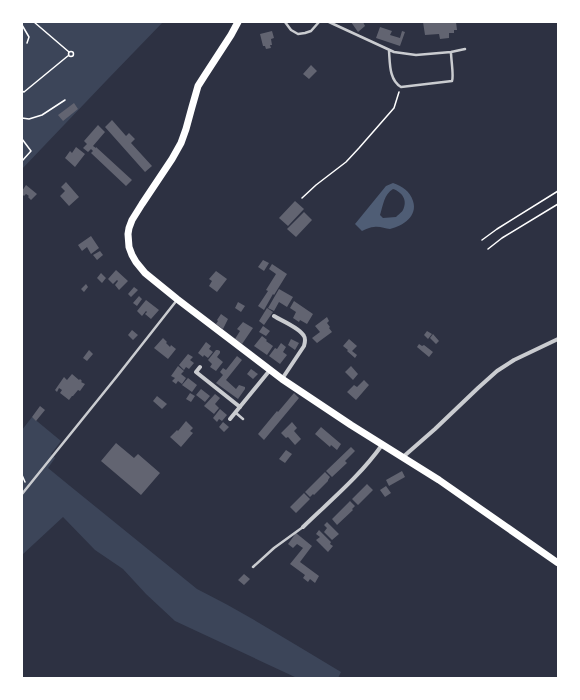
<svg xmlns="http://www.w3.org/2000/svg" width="580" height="700" font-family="Figtree,sans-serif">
<rect width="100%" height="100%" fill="#2d3142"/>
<path fill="#3c4559" d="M22,22H163L106,81L22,169Z
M32,417L61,441L51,454L55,458L48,468L70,486L197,589C247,614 294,644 341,672L338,678H297L175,621L146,594L123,569L95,550L63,517L22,555V430Z"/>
<path fill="#4f5d75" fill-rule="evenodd" d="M393,183C402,186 410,191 413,201C418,216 403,226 390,229C385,229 380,226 374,227C371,227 366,229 362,231L355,224L386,186ZM393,189C402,192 408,200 403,210C402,212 398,215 396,217L383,218L380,215C383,206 384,194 393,189Z"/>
<path fill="#626471" d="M351,22H363L365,26L358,32Z
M423,22H456L457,30H454V33H449V38L440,39L439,34L425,35Z
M380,27L392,31L390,35L400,38L402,31L405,32L400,46L376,38Z
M272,31L274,38L271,39L272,45H270L271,48L266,49L265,46H263L260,34Z
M311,65L317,71L309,79L303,74Z
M74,103L78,109L63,121L58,115Z
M112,120L126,136L129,133L135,139L131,143L152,166L145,172L105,127Z
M98,125L105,132L93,146L96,148V147L132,180L126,186L91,153L93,151L91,149L88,152L83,148L87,144L84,141Z
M76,147L85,154L75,167L65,158L70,151L72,153Z
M66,182L79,197L69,206L60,196L65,191L61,187Z
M26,185L37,194L31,200L28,197L29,196L26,194L24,196L22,194V191Z
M295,201L304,209L288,226L279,218Z
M304,212L312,220L296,237L287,229Z
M91,236L99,248L91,254L87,247L82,251L78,245Z
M100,251L103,255L97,260L93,255Z
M263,260L269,263L264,271L258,267Z
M272,264L287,274L274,295L273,294L264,310L258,306L268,291L266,290L276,274L269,269Z
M116,270L128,281L119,290L115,285L118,281L117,280L113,284L108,279Z
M216,271L227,279L217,292L209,286L212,281L209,279Z
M101,273L106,278L102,283L97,278Z
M86,284L88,287L84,292L81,289Z
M134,287L138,290L131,297L128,294Z
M279,289L293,297L287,307L279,302L274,311L268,308Z
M139,296L142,299L137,306L133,303Z
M146,300L159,310L151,319L145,314L147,312L146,311L142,316L137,311Z
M294,301L313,314L307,324L300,320L299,322L293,318L296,312L290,308Z
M238,302L245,306L241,312L235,308Z
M267,308L273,312L264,325L259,321Z
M221,314L228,319L223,329L216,324L218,321L217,320Z
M327,317L329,321L327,323L330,327L329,328L332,332L317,343L312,338L320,332L315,326Z
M243,322L253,328L242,344L235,339L240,331L237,329Z
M263,326L270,331L266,336L259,332Z
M132,330L138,335L133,340L128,335Z
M427,331L432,334L428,339L424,335Z
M433,334L439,341L436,344L430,338Z
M262,336L267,340L266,341L273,346L267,355L254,346Z
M163,338L167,342L166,343L170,347L171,345L176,349L168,359L154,348Z
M291,339L299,343L295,350L288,345Z
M349,339L357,346L352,351L357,355L355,358L347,351L348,350L343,346Z
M206,342L211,346L209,349L213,352L208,358L204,355L203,357L198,353Z
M281,343L286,347L283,352L287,355L280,364L269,356L275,348L277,349Z
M419,344L422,346L424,345L433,352L429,357L417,347Z
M89,350L93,354L87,361L83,358Z
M216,350H218L220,351V353L217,357L223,362L216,371L210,367L212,364L208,360Z
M188,354L193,357L190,360L194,363L189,369L186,367L184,370L179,365Z
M237,356L242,360L226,380L236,389L239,385L245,387V389L238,399L216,383L223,375L220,372L223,368L226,370Z
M178,366L184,371L181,374L186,378L182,384L178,381L176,384L172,381L175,378L171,376Z
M351,366L358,374L353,380L345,372Z
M251,369L258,374L253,379L247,374Z
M72,374L79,380L80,379L82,381L81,382L85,384L80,391L78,390L73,396H72L69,400L60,393L62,390L59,388L57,392L55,390L64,377L67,380Z
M188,378L197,385L192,392L182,385Z
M364,380L369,385L356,400L347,392L354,385L357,387Z
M201,389L210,396L205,402L196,395Z
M190,393L195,396L191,402L186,399Z
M294,393L299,398L264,440L258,434L277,411L278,412Z
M215,394L220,398L215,404L219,408L214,414L204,406Z
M157,396L167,404L162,409L153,401Z
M40,406L45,410L36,421L32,417Z
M220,409L227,415L222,421L219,419L217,422L213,418Z
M186,421L193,428L190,431L193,433L181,447L170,437L177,430L178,431Z
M223,422L229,427L224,432L219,427Z
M292,422L297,428L294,431L301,439L295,445L288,437L286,438L281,433Z
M321,427L341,444L337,450L331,445L330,447L315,434Z
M116,443L134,458L138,454L160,473L141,495L101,461Z
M351,447L355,451L345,461L347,463L332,477L326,471Z
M286,450L292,454L285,463L279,459Z
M402,471L405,477L389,486L386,480Z
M325,472L330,477L328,480V481L314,495L313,494L310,497L305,492Z
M367,484L373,490L358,505L352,499Z
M386,486L391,493L385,497L380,490Z
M304,493L310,499L296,513L290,507Z
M350,501L355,506L352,509L353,510L337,525L332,519Z
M327,522L339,534L332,540L324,532L327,528L324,525Z
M319,530L331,542L330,544L333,546L328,552L316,540L320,537L316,534Z
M296,533L312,546L300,562L319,576L315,583L310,579L308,582L303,578L305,575L290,564L303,548L297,544L293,548L288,544Z
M244,574L250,579L244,585L238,580Z"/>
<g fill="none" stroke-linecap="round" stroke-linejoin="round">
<path stroke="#fff" stroke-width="1.5" d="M34,22L69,52
M22,25L29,37L27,43
M68.5 54a2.5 2.5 0 1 1 5 0a2.5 2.5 0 1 1-5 0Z
M22,91L24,92L69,55
M22,118L29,119L42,115L65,100
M22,139L31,151L22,161
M302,198L316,185L346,162L359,148L394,108L399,92
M482,240L497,229L558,191
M488,249L502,238L558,204
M22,475L25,482"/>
<path stroke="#caccd0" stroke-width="2.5" d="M285,22L291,30L298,34L305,33L311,31L319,22
M329,22L394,52L416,55L451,52L465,49
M389,51C390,63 389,80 401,87L452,81C454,76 451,60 451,52
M236,413L243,419
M22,494L118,375L177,300
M253,567L274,548L303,527"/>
<path stroke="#caccd0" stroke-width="4" d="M274,316C282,321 300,328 304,336C306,339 305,342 304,346L282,379
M200,367L196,372L240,407
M230,419L270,370
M403,457L435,429L478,388L497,371L514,360L558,339
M303,527C331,500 360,476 382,445"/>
<path stroke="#fff" stroke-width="7" d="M238,22L231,35L205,75L198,86L192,107L186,129L181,143L172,159L142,204L132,220L129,228L128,234L129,247L132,255L136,262L145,273L177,299L282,379L351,425L439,480L558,563"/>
</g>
<rect width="580" height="700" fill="none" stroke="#ffffff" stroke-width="46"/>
</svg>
